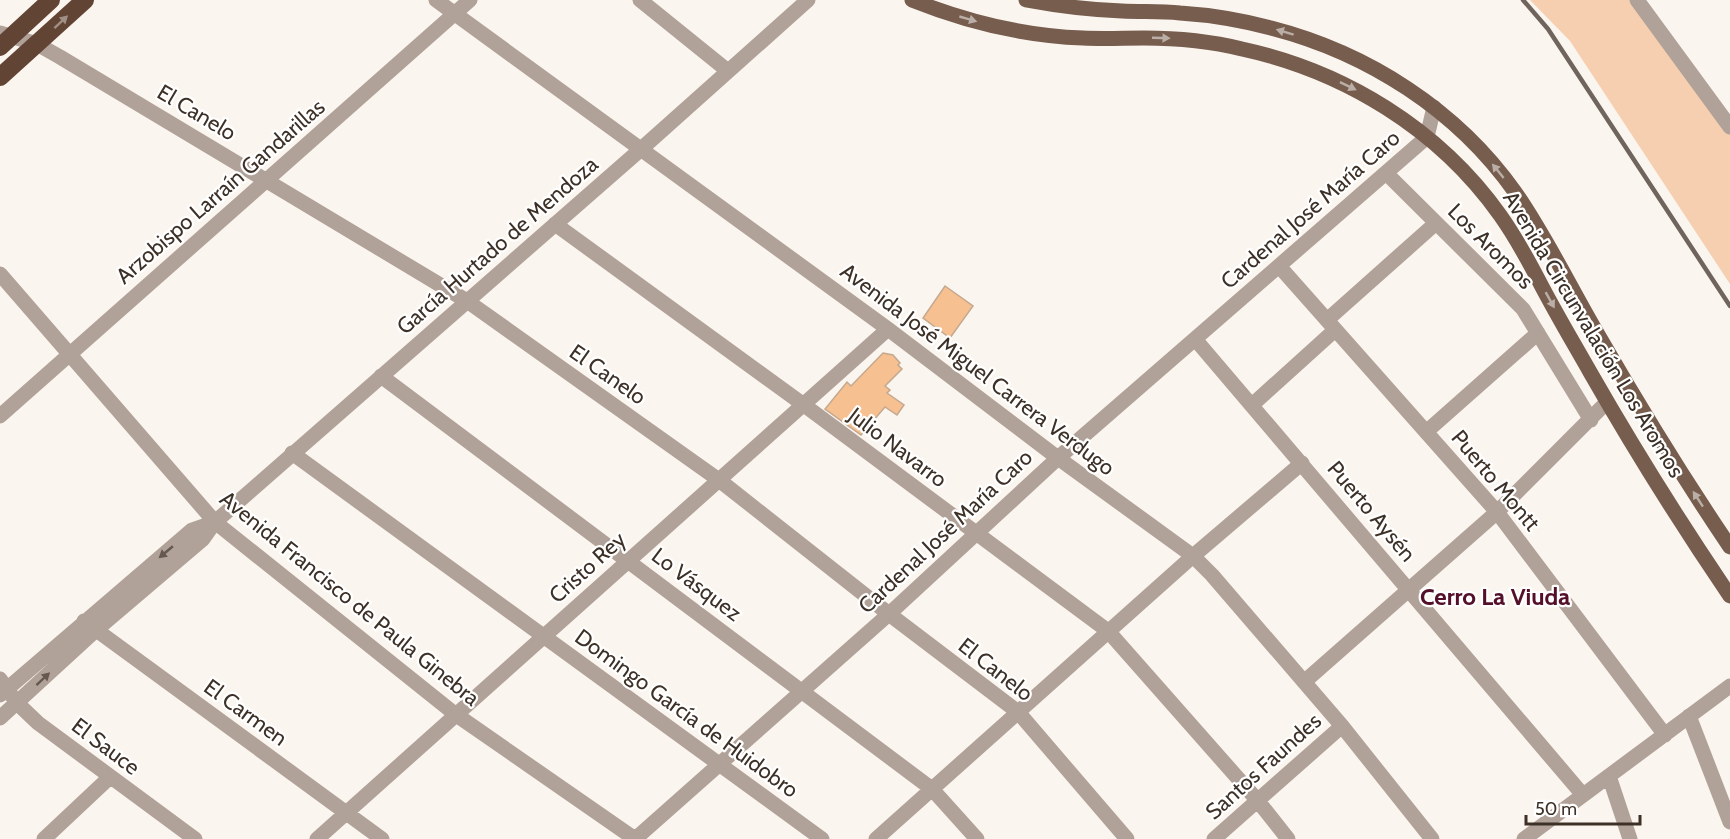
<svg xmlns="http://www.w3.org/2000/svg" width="1730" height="839" font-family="Cabin,sans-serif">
<rect width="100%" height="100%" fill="#fbf5ef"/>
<path fill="#f6cfb0" d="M1530,0H1637L1730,132V284L1570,41Z"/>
<path fill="#f7c090" stroke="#c4a88f" stroke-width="1.5" d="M945,286L973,306L950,338L923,318Z
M883,353L893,355L900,363L898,365L902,369L885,386L890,390L887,393L904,405L897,415L885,407L861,435L825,409L847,382L851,386Z"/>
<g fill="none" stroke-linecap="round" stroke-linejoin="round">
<path stroke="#b1a299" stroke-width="15" d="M436,0L888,329L1058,458L1193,556L1212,575L1342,726L1432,839
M640,0L728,71
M1637,0L1730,127
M0,33L37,44L60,57L467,301L719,480L889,614L1018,712L1127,839
M1386,173L1523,309L1591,420
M555,224L804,405L1108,631L1258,801L1288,839
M1279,266L1497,512L1665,735
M0,274L215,522L455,714L635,839
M1327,320L1436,223
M1195,339L1583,795
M381,376L932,789L977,839
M1252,405L1335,330
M0,416L470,0
M1426,432L1538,333
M292,453L822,839
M84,621L382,839
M0,679L17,703L38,723L195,839
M1304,682L1497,512L1607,402
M0,695L192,530L215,522
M1689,716L1730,822
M0,718L96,630L203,539L215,522L640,150L808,0
M1609,776L1630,839
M44,839L110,777
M317,839L888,329
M635,839L889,614L1058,458L1427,137L1434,107
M876,839L1193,556L1302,463
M1214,839L1342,726
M1524,839L1730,686"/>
<path stroke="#775d4e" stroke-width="15" d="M912,0C967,22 1024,36 1083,38C1103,39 1124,38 1144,38C1177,38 1210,41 1242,49C1344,71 1439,129 1500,215C1515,236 1527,258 1539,281C1555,312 1573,342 1590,372C1634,449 1681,524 1730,596
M1026,0C1058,6 1090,10 1122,11C1142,12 1161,11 1180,13C1211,15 1241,20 1271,28C1368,53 1457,110 1515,192C1547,238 1571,289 1600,338C1641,409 1684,479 1730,547"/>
<path stroke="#614434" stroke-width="18" d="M0,47L51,0
M0,77L85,0"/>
<path stroke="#6f655d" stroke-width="4.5" d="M1523,0L1548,29L1730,306"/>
</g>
<defs><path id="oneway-solid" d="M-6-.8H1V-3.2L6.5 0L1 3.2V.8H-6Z" transform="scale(1.5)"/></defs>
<g fill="#bbaea6">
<use href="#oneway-solid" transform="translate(968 19) rotate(16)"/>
<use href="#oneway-solid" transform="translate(1285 32) rotate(-163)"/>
<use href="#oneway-solid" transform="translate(1161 38) rotate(2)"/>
<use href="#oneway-solid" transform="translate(1348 86) rotate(26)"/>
<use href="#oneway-solid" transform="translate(1498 171) rotate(-129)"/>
<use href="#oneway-solid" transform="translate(1550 300) rotate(61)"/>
<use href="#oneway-solid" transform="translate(1698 499) rotate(-123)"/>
</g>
<use fill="#a08f85" href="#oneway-solid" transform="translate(61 22) rotate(-43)"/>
<g fill="#65584f">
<use href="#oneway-solid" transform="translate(166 552) rotate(140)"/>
<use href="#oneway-solid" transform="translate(43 679) rotate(-43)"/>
</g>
<g text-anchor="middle" stroke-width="4.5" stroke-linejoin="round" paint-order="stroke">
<g font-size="22" fill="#3c3027" stroke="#fff">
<text transform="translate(197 112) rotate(31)" y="8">El Canelo</text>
<text transform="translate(220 191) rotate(-41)" y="8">Arzobispo Larraín Gandarillas</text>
<text transform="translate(1310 209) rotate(-41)" y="8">Cardenal José María Caro</text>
<text transform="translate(497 245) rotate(-41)" y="8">García Hurtado de Mendoza</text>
<text transform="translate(1491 246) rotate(45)" y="8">Los Aromos</text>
<text transform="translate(1594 334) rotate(59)" y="8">Avenida Circunvalación Los Aromos</text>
<text transform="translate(978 369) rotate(37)" y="8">Avenida José Miguel Carrera Verdugo</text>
<text transform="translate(608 374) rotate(35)" y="8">El Canelo</text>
<text transform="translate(898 447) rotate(37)" y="8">Julio Navarro</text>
<text transform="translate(1496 480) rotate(50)" y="8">Puerto Montt</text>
<text transform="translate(1372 511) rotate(50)" y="8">Puerto Aysén</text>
<text transform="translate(945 531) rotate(-43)" y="8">Cardenal José María Caro</text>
<text transform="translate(587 567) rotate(-42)" y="8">Cristo Rey</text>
<text transform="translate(697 584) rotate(37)" y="8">Lo Vásquez</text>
<text transform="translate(350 598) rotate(39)" y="8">Avenida Francisco de Paula Ginebra</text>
<text transform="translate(996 669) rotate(38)" y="8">El Canelo</text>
<text transform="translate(246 712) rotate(36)" y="8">El Carmen</text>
<text transform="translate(687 713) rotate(36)" y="8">Domingo García de Huidobro</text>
<text transform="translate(106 746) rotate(37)" y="8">El Sauce</text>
<text transform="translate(1263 766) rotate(-42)" y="8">Santos Faundes</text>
</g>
<g font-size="24" font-weight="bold" fill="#541029" stroke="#fff">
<text x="1495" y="605">Cerro La Viuda</text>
</g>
</g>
<path d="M1526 815v9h114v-9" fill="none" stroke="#3c3027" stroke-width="3"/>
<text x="1535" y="815" font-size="18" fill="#3c3027" stroke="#ffffff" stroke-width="4.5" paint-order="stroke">50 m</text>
</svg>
